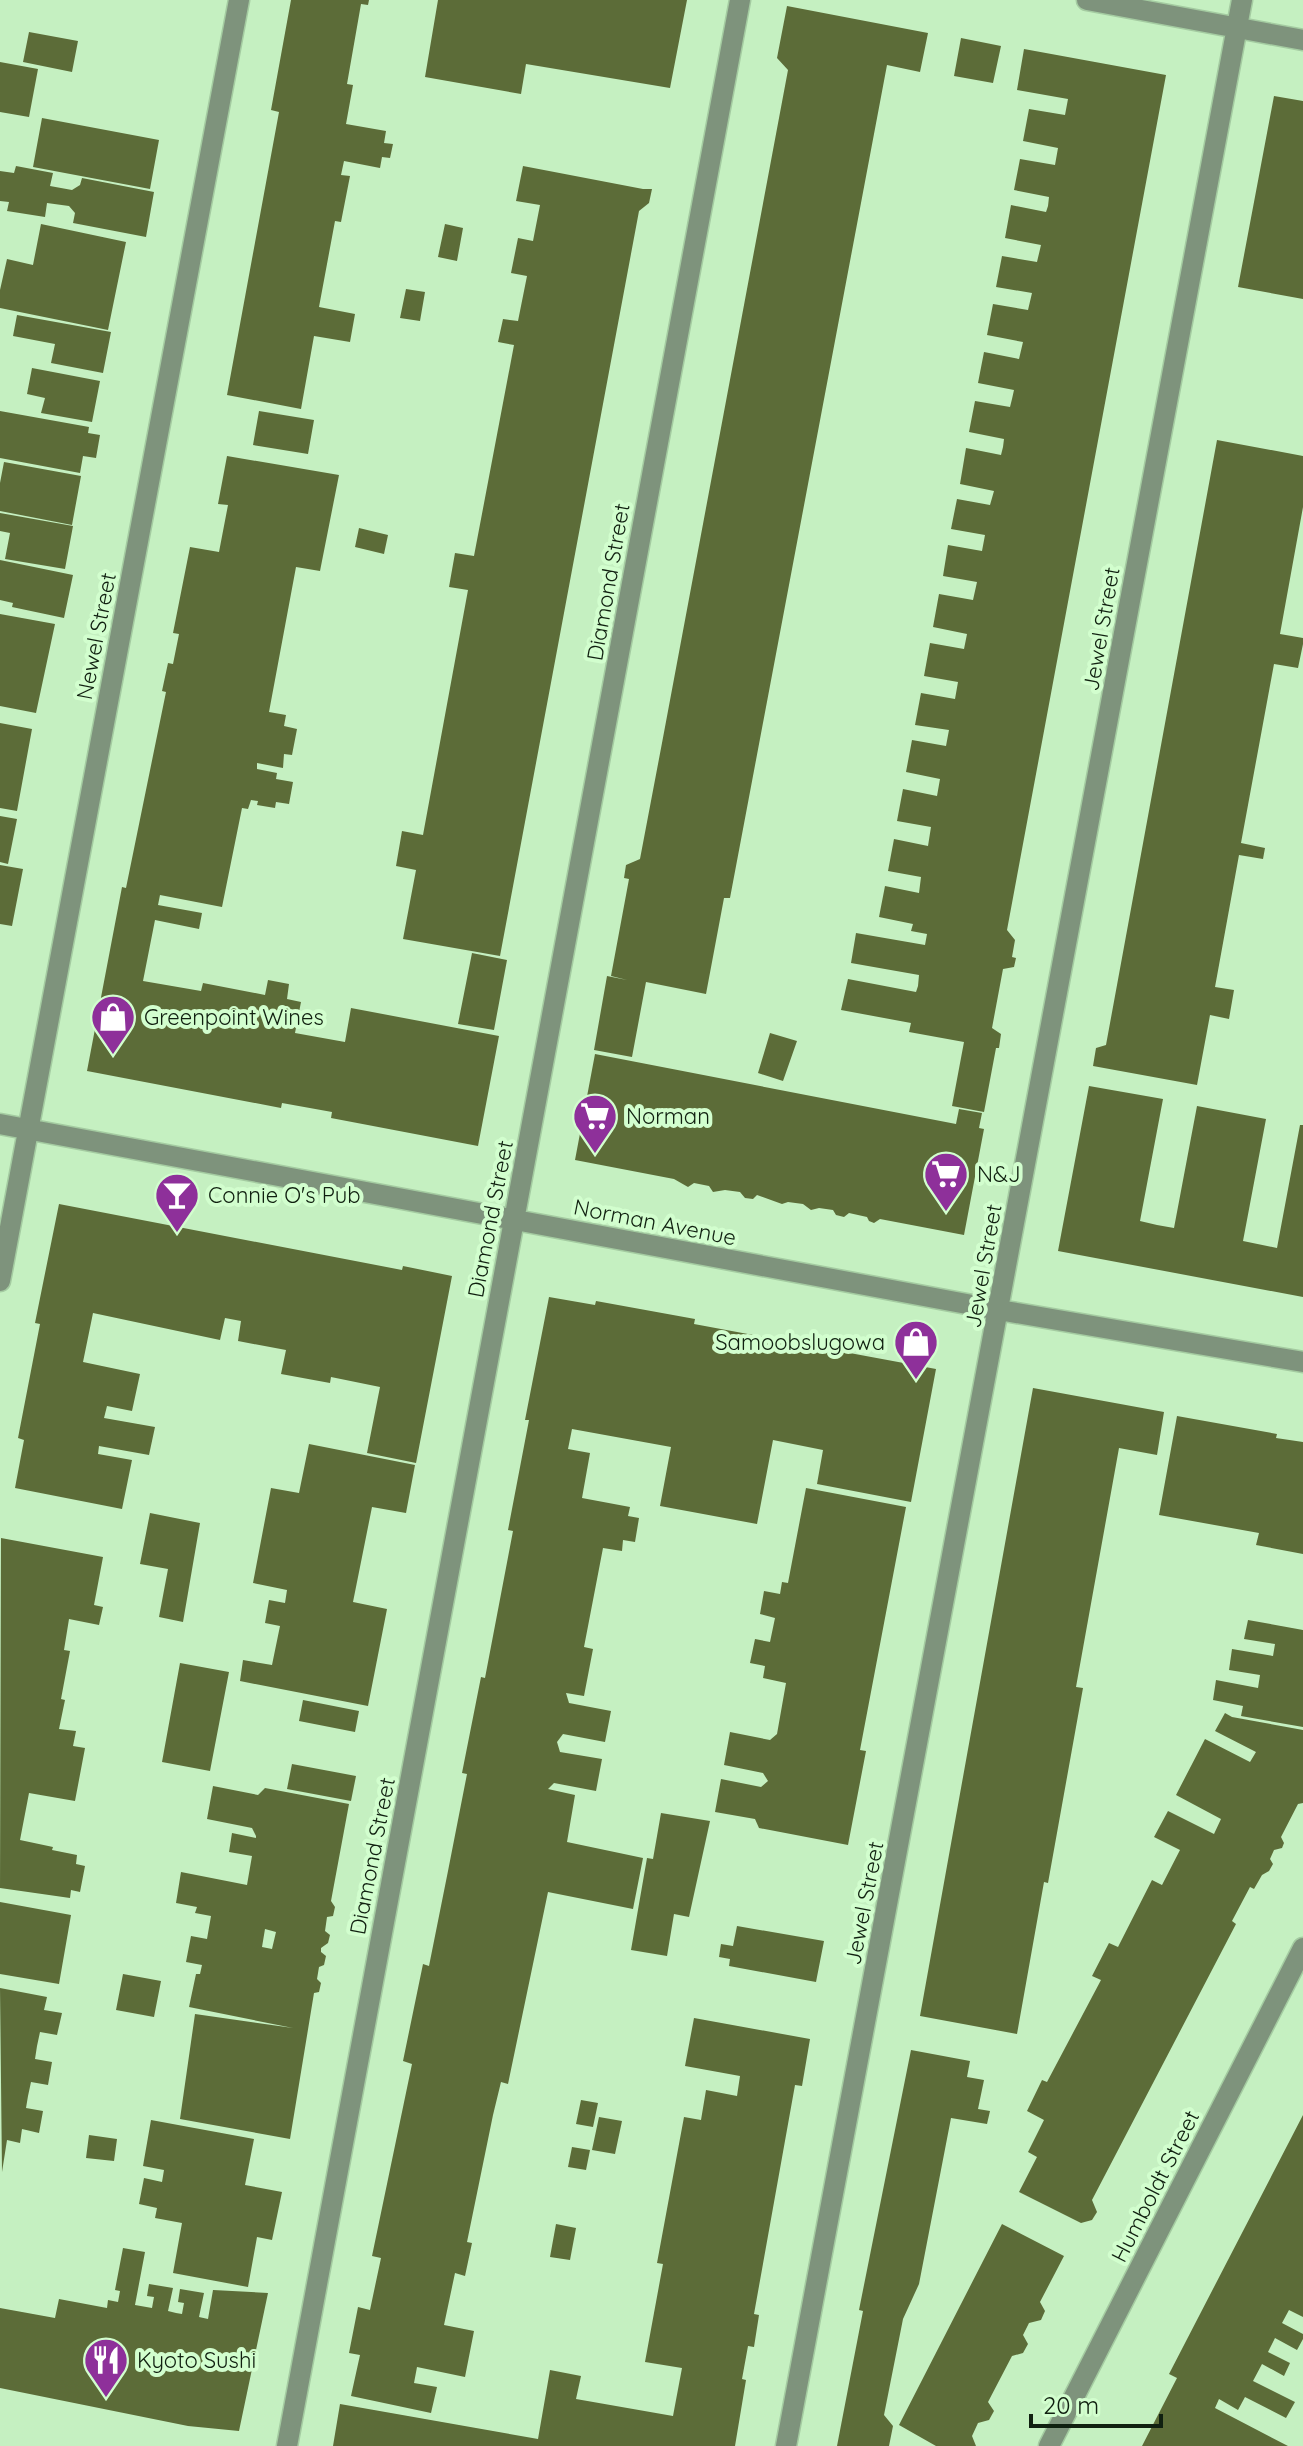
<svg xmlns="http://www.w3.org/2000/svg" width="1303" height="2446" font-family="Quicksand,sans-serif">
<rect width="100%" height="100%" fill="#c5f0c1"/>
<path fill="#5c6c38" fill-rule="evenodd" d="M291,0H369L368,5L361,4L347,84L353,85L346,124L386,131L384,143L393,144L390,158L382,157L380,168L344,161L341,175L350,176L341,222L335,221L319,307L355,314L350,342L314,336L301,409L227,395L279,112L271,110Z
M438,0H687L670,88L526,64L521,94L425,77Z
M787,6L928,33L920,72L887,65L730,898H724L706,994L646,982L632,1057L594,1050L607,976L627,980L611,976L629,879L624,878L626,865L640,859L662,743L788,70L777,58Z
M29,32L78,41L72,72L23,62Z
M961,38L1001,46L993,83L954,76Z
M1024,49L1166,75L1007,930L1015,940L1012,957L1016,958L1014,967L1003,969L992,1028L1001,1034L999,1048H996L984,1112L952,1106L964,1042L909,1032L911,1023L841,1010L848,979L916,992L918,986L919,975L851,963L856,933L925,945L927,934L911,931L913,924L879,917L885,886L919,893L921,877L888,871L894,839L928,846L931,827L897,821L903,789L937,796L940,779L906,772L912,740L946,746L949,730L915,725L921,693L955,699L958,682L924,676L930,643L964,649L967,634L933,627L939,594L973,600L977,582L943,576L948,545L982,551L985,535L951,529L957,499L990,505L994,491L960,484L966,448L1001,455L1003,447L1004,439L969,432L975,401L1010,407L1012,399L1014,390L978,383L984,352L1019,359L1023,342L987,335L993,304L1028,310L1032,293L996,287L1002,256L1037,262L1041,245L1005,238L1011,205L1046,212L1048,206L1049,197L1014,190L1020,159L1055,165L1058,148L1023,141L1029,109L1065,115L1068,99L1017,90Z
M0,62L38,69L29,117L0,112Z
M1274,96L1303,101V299L1238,287Z
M42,118L159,140L150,189L33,167Z
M16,166L53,173L50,186L72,190L80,185L82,178L154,192L146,237L73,223L75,213L69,206L47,203L45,217L7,211L9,202L0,201V171L14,173Z
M523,166L643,189H652L649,203L639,211L500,956L403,939L416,870L396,866L402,831L423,835L468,590L449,587L455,553L474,556L514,345L498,342L503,319L518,321L527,276L511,273L518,238L533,241L540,205L516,201Z
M41,224L126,242L108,330L0,308V290L7,259L33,265Z
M445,224L463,228L457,261L438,257Z
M406,289L425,292L420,321L400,318Z
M17,315L111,332L103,373L51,363L55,344L13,336Z
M32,368L100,381L92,422L41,413L45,398L27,394Z
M0,411L89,427L88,433L100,435L96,458L83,456L80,473L0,458Z
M259,411L314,420L308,454L253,445Z
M1217,440L1303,456V507L1280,634L1303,638V644L1298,668L1274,664L1241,843L1265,848L1263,859L1239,855L1215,987L1234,990L1229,1019L1210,1015L1197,1085L1093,1066L1096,1048L1106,1045Z
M227,456L339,475L320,571L296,567L269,712L286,715L284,726L297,729L292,755L284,754L283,768L257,763V769L277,773L276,779L293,782L289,804L276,802L275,808L257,805L258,801L251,800L248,809L242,808L222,907L160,895L158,905L202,913L199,929L155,920L143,981L201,991L203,983L265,995L268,980L289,984L287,999L301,1002L295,1033L345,1042L351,1008L499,1036L478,1146L331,1118L332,1112L282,1103L281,1108L87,1071L122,887L126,888L166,692L162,691L168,663L173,664L179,634L173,633L190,547L219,552L228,505L218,504Z
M4,462L81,476L72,525L0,511V483Z
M0,513L73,526L65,569L5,559L10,533L0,531Z
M359,528L388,535L384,554L355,547Z
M0,560L73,575L64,618L12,607L13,603L0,600Z
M0,614L55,624L36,713L0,706Z
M0,723L32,729L17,811L0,808Z
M0,816L17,819L8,864L0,862Z
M0,865L23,869L12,926L0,924Z
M472,953L507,960L494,1030L458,1024Z
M770,1033L797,1041L783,1081L758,1073Z
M595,1054L956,1124L959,1109L982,1113L979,1128L984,1129L964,1235L880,1219L874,1223L869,1221L867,1217L849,1213L844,1217L836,1215L833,1210L819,1208L811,1210L803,1204L788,1202L782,1204L757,1195L753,1199L745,1198L740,1192L725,1190L713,1192L709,1186L694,1183L688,1187L674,1179L575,1160Z
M1089,1086L1163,1099L1140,1221L1157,1225L1174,1228L1197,1106L1266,1119L1243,1241L1277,1248L1300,1125H1303V1297L1058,1251Z
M59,1204L402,1270L403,1266L452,1276L416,1463L367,1453L380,1387L331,1377L330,1383L281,1374L286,1350L238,1341L241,1321L225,1318L220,1340L93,1313L83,1362L140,1374L132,1411L107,1406L104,1418L155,1427L149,1455L99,1446L98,1454L132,1460L122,1509L15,1488L24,1440L18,1438L40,1324L35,1323Z
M549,1297L595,1305L596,1301L695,1319L694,1324L936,1369L911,1502L817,1484L823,1450L773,1440L757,1524L660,1506L671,1447L572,1429L568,1449L590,1453L582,1498L630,1507L628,1516L639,1518L635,1542L623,1540L622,1551L603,1548L584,1647L593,1649L584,1696L566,1693L569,1703L611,1711L605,1742L563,1734L557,1742L560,1752L602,1759L596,1791L554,1783L548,1789L575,1795L567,1842L643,1858L633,1909L548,1892L508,2084L501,2082L493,2115L467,2242L472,2243L465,2276L455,2273L444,2325L474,2331L465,2377L417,2367L414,2383L437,2387L431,2413L351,2396L360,2355L349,2353L358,2307L370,2310L381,2258L372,2256L412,2064L403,2061L423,1964L429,1966L448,1871L467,1774L462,1773L481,1677L485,1678L513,1531L508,1530L529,1420H525Z
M1033,1388L1164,1412L1157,1455L1119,1448L1076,1687L1083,1688L1048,1883L1044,1882L1017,2034L920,2016Z
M1177,1416L1277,1434L1276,1438L1303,1442V1554L1256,1545L1259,1533L1159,1515Z
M309,1444L415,1465L406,1513L372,1507L353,1602L387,1609L368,1706L240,1681L243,1660L272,1665L280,1626L265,1623L269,1600L285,1603L287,1590L253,1583L271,1488L299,1493Z
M806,1488L906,1507L860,1750L866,1751L848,1845L759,1828L755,1819L715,1812L721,1779L761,1787L768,1781L763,1773L724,1765L730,1732L770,1740L777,1734L786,1683L763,1678L765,1666L750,1663L755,1639L770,1642L775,1618L760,1614L764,1591L780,1594L782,1582L788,1583Z
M150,1513L200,1523L183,1622L159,1617L168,1569L140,1564Z
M1,1538L103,1557L94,1605L103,1607L99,1625L69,1619L64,1650L70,1651L61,1699L65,1700L59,1729L76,1731L73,1746L85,1748L75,1801L29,1793L20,1840L53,1847L52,1850L77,1855L76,1864L85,1866L80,1892L71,1890L70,1898L0,1888Z
M1248,1620L1303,1630V1727L1241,1716L1243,1706L1213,1700L1216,1680L1258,1688L1260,1675L1229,1670L1232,1649L1273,1656L1275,1644L1244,1639Z
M180,1663L229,1672L210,1771L162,1762Z
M303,1700L359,1711L355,1732L299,1721Z
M1225,1713L1232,1717L1303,1730V1803L1298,1804L1281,1837L1284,1843L1282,1848L1274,1850L1270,1859L1273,1864L1269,1871L1262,1875L1254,1889L1250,1887L1232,1921L1236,1924L1092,2200L1097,2212L1092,2220L1081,2223L1019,2192L1037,2157L1028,2152L1044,2120L1027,2111L1042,2080L1047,2082L1101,1980L1092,1976L1109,1943L1118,1947L1152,1880L1162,1885L1180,1850L1154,1837L1168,1811L1214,1834L1221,1819L1176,1795L1205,1739L1250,1762L1256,1752L1215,1731Z
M292,1764L356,1776L351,1801L287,1789Z
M213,1786L258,1795L265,1788L349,1804L331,1901L335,1907L333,1916L327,1917L325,1931L330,1935L328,1943L321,1948V1952L326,1956L324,1965L319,1967L317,1979L321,1983L319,1992L314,1993L290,2139L180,2119L195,2014L293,2028L189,2007L196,1974H200L202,1965L186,1962L191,1936L207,1939L211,1916L195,1913L197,1907L176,1903L181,1872L247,1885L252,1856L229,1852L232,1833L256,1838V1836L252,1828L207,1819ZM265,1929L276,1932L272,1949L262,1947Z
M661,1813L710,1821L689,1917L674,1914L667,1956L631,1950L647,1858L653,1859Z
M0,1902L71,1915L59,1984L0,1974Z
M737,1926L824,1941L816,1982L729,1966L730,1959L719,1957L721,1944L733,1946Z
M123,1974L161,1981L154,2017L116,2010Z
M0,1988L47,1997L44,2010L62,2013L57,2035L40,2032L37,2046L35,2059L52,2062L48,2085L31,2082L28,2096L26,2108L43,2111L39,2133L22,2129L20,2143L7,2140L2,2172Z
M694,2018L810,2039L802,2086L795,2085L754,2314L759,2315L754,2347L748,2346L742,2379L746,2380L735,2446H333L340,2404L538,2439L550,2370L581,2376L576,2399L673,2416L682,2368L645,2362L663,2264L657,2263L684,2117L701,2120L706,2090L737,2096L740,2076L685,2066Z
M911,2050L970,2061L967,2077L984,2080L978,2109L990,2111L987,2124L951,2118L919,2284L903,2319L884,2415L893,2426L889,2446H837L863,2311L859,2310Z
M581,2100L598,2103L593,2127L576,2124Z
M1303,2115V2317L1289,2310L1282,2323L1303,2334V2339L1297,2350L1275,2338L1268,2352L1290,2363L1284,2376L1262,2364L1253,2381L1295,2402L1286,2418L1245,2397L1238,2410L1219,2399L1215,2408L1288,2446H1142L1177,2378L1169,2374Z
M599,2117L622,2121L615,2154L592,2150Z
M151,2120L254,2139L245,2185L282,2192L272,2240L257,2237L248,2287L173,2273L182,2223L155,2218L157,2208L139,2204L144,2178L162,2182L164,2170L143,2166Z
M89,2135L117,2139L114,2161L86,2158Z
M572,2147L590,2150L586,2170L568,2167Z
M556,2224L576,2228L570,2260L550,2257Z
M1002,2224L1064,2256L1040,2302L1045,2311L1041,2320L1029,2323L1023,2335L1028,2344L1023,2353L1012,2356L988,2402L994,2411L989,2420L978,2423L972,2436L976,2446H936L899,2425Z
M123,2248L145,2252L135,2305L152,2308L154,2297L147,2296L149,2284L173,2288L168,2311L176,2313L182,2314L184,2303L178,2302L180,2289L204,2293L199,2317L208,2319L213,2290L268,2293L239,2431L188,2426L0,2388V2308L55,2318L59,2299L107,2308L108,2300L118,2302L120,2291L115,2290Z"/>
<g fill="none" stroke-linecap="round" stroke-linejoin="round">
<g stroke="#a4cba1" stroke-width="23">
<path id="minor" d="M1087,0L1303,40
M0,1124L999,1310L1303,1362
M0,1281L239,0
M287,2446L740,0
M786,2446L1242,0
M1049,2446L1303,1948"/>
</g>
<use href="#minor" stroke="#7e937c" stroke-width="20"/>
</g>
<defs>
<g id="shop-pin" transform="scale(2.3)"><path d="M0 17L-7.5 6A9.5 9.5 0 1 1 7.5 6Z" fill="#8e309a" stroke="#d2fece"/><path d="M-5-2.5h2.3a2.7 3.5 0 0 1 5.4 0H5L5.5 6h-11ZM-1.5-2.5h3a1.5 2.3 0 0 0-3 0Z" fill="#fff"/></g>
<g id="supermarket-pin" transform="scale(2.3)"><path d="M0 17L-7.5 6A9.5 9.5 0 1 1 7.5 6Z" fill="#8e309a" stroke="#d2fece"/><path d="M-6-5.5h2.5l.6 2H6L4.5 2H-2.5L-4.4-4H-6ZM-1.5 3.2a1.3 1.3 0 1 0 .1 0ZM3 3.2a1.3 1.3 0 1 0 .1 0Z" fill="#fff"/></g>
<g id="bar-pin" transform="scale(2.3)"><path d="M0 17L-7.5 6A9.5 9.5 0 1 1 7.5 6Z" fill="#8e309a" stroke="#d2fece"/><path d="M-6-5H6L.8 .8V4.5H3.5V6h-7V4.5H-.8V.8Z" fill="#fff"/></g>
<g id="restaurant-pin" transform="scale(2.3)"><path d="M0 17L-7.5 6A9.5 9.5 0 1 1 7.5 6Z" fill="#8e309a" stroke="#d2fece"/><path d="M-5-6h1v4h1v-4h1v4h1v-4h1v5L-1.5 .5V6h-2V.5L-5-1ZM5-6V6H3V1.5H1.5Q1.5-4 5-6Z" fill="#fff"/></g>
</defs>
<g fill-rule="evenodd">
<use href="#shop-pin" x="113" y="1017"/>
<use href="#supermarket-pin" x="595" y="1116"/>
<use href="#supermarket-pin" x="946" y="1174"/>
<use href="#bar-pin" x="177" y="1195"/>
<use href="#shop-pin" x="916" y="1342"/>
<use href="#restaurant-pin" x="106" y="2360"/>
</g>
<g text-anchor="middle" stroke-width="8" stroke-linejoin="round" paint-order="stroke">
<g font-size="22" fill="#102010" stroke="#d2fece">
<text transform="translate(608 582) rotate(-80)" y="8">Diamond Street</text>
<text transform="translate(1101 629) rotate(-80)" y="8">Jewel Street</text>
<text transform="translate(96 636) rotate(-79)" y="8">Newel Street</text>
<text transform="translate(490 1219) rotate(-79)" y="8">Diamond Street</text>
<text transform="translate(655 1222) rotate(11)" y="8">Norman Avenue</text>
<text transform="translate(983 1266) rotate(-80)" y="8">Jewel Street</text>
<text transform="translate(372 1856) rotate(-79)" y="8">Diamond Street</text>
<text transform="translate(864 1903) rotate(-79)" y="8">Jewel Street</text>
<text transform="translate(1155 2186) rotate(-63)" y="8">Humboldt Street</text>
</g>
<g font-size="22" fill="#102010" stroke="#d2fece" text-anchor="start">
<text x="144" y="1025">Greenpoint Wines</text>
<text x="626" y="1124">Norman</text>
<text x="977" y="1182">N&amp;J</text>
<text x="208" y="1203">Connie O's Pub</text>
<text x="885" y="1350" text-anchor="end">Samoobslugowa</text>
<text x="137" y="2368">Kyoto Sushi</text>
</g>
</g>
<path d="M1031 2414v12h130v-12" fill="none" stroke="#102010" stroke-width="4"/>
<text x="1043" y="2414" font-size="24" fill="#102010" stroke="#d2fece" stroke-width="6" paint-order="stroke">20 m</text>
</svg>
